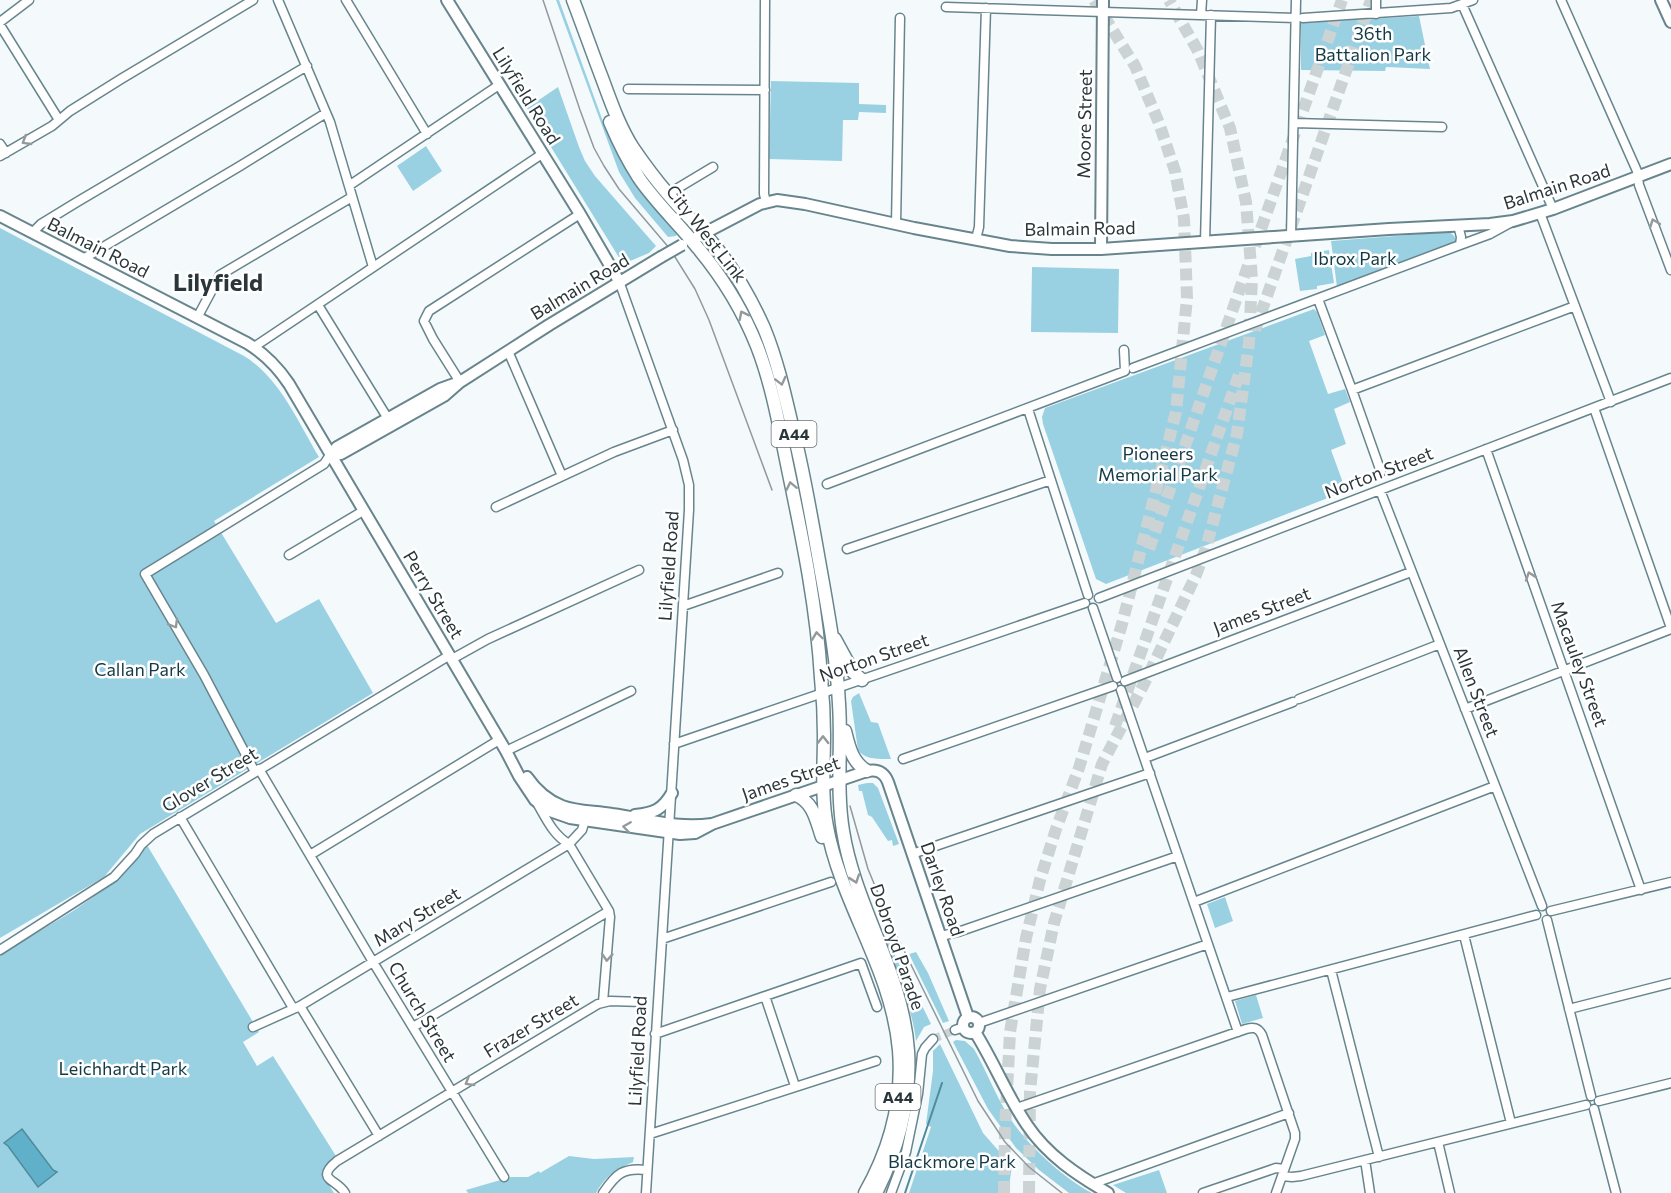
<svg xmlns="http://www.w3.org/2000/svg" width="1671" height="1193" font-family="Commissioner,sans-serif">
<rect width="100%" height="100%" fill="#f4fafc"/>
<path fill="#99d1e3" d="M556,0H559L605,127L618,155L629,173L678,232L676,236L668,237L635,198L619,172Z
M1419,16L1430,69L1386,67L1385,71L1301,70V23Z
M771,81L859,83V104L886,105V113L859,112L858,120H843L842,161L769,159Z
M558,87L579,147L585,161L595,176L656,246L649,253L623,264L527,108Z
M426,146L442,171L413,191L397,166Z
M0,228L244,356C280,378 298,422 319,457L214,521L276,623L319,599L373,693L140,834L104,877L0,938Z
M1447,232L1451,233L1455,237V241L1452,243L1337,287L1331,241Z
M1329,250L1334,283L1317,286V289L1300,291L1295,259L1311,256V253Z
M1032,267L1119,269L1118,333L1031,332Z
M1314,309L1317,312L1325,335L1309,341L1328,394L1345,389L1350,402L1334,409L1346,444L1331,450L1346,491L1106,584L1096,579L1043,424L1042,417L1045,408Z
M859,693L871,722L878,723L891,759C879,759 865,760 858,750L851,701L853,697Z
M867,783H873L878,788L899,844L893,846L892,840L888,841L872,817L868,815L862,791H859L858,785Z
M147,845L259,1032L243,1042L257,1066L273,1056L336,1156V1158L326,1167L322,1174L334,1193H0V955L73,911L116,881Z
M1225,897L1233,921L1215,928L1207,904Z
M888,940L905,977L911,983L931,1024L924,1027L916,1041C912,1007 897,974 886,942Z
M916,952L928,973L949,1021L943,1023L909,954Z
M1256,995L1263,1018L1242,1024L1235,1001Z
M956,1040L965,1041L974,1049C986,1070 995,1094 1008,1115C1025,1143 1063,1178 1092,1193H1069L1039,1170L1016,1148L988,1109L953,1042Z
M940,1044L983,1133L1012,1166L1008,1193H909L931,1127L926,1124L933,1071V1051Z
M569,1156L594,1159L634,1157L633,1162C616,1170 606,1175 596,1193H468L466,1190L511,1177H528L539,1171L540,1173Z
M1159,1170L1167,1193H1126L1113,1185Z"/>
<path fill="#5fb0c8" stroke="#4f8b9d" stroke-width="1.5" d="M22,1129L53,1170L57,1172L38,1187L8,1146L4,1143Z"/>
<g fill="none" stroke-linecap="round" stroke-linejoin="round">
<path stroke="#4f8b9d" stroke-width="2" d="M905,1193L942,1083"/>
<path stroke="#ccd3d5" stroke-width="8" stroke-dasharray="8 4" stroke-linecap="butt" d="M933,1039L955,1030"/>
<path stroke="#ccd3d5" stroke-width="12" stroke-dasharray="12 6" stroke-linecap="butt" d="M1255,246L1342,0
M1255,330L1371,0
M1149,549L1249,263
M1115,726L1240,372
M1004,1193L1005,1130L1010,1032L1026,938L1040,880L1056,829L1079,768L1122,624L1176,412L1187,298L1184,219L1175,171L1159,123L1135,66L1094,0
M1029,1193L1030,1092L1040,989L1054,923L1102,764L1145,682L1196,575L1206,548L1237,434L1249,343L1252,279L1246,202L1230,128L1198,51L1169,0"/>
<g stroke="#68858e" stroke-width="11">
<path id="minor" d="M278,0L330,122L373,267
M346,0L427,134
M765,0L764,194L766,202
M1561,0L1637,171L1639,185L1671,270
M1462,4L1553,209
M946,7L1296,18
M1376,14V0
M1201,15L1202,0
M1303,18L1451,8L1473,0
M0,22L29,0
M0,25L59,120
M628,89L765,90
M1294,123L1442,127
M0,144L6,153
M0,156L52,126L70,111L121,79L253,0
M350,185L499,85
M668,194L713,167
M1540,213L1611,402
M896,224L900,18
M32,233L41,224L77,202L307,66
M1291,236L1296,0
M976,239L979,227L986,8
M1205,242L1211,15
M1460,245L1490,234L1510,223
M83,259L240,166L326,113
M619,281L683,460L689,485V510L646,1193
M1318,299L1352,390L1381,472
M318,305L390,422
M197,318L220,275L352,197
M254,347L542,154
M508,351L562,476
M1133,368L1460,245L1461,237L1458,225
M460,382L433,339L424,321L429,311L580,214
M1352,390L1575,306
M1594,408L1671,628
M1028,409L1088,595
M1486,449L1641,890
M827,484L1125,371L1124,350
M1380,490L1542,906
M496,507L614,452L673,430
M847,549L1051,480
M289,555L363,511
M1099,598L1671,378
M683,606L778,573
M1093,608L1117,678
M452,659L488,639L639,570
M1125,681L1411,572
M1121,690L1238,1032
M1299,699L1440,644
M1465,709L1671,629
M674,744L1085,603
M506,751L631,691
M1145,758L1293,702
M903,759L1113,686
M259,769L373,962L504,1177
M255,772L204,675L145,574L324,464L330,455
M537,803C546,818 553,835 569,844L609,911L610,917L603,1002
M180,817L293,1008
M912,854L1150,773
M310,855L499,740
M1194,902L1495,786
M1551,911L1671,882
M1547,920L1591,1096
M1464,935L1511,1123
M941,936L958,932L1178,856
M662,939L831,882
M0,950L114,877L135,854L141,845L153,834L450,655
M1331,970L1379,1157
M765,996L795,1086
M1227,997L1536,915
M300,1006L379,1136
M1569,1009L1671,983
M979,1023L1208,944
M253,1027L300,1006L569,844L582,830L586,817
M413,1027L609,911
M955,1030L964,1027
M655,1034L861,963L877,1007
M1599,1101L1671,1083
M1017,1108L1246,1029C1253,1027 1258,1027 1262,1035L1295,1133V1139L1276,1193
M1594,1109L1616,1193
M650,1134L876,1061
M1438,1142L1450,1193
M1365,1160L1370,1193
M1282,1176L1292,1177L1301,1176L1586,1105
M1092,1184L1289,1113
M345,1193C337,1179 314,1180 337,1161L598,1004L610,1001L643,1002
M603,1193C616,1174 623,1167 647,1170
M891,1193L906,1152L918,1094L922,1054L925,1048L933,1039
M1203,1193L1276,1168L1284,1169"/>
</g>
<g stroke="#68858e" stroke-width="14">
<path id="major" d="M447,0L580,214L619,281
M1661,0L1671,22
M0,216L247,343C265,354 277,366 289,384L506,751L519,776L535,800L550,811L570,818L680,834L695,833L712,824
M697,237L760,204L777,200L805,204L914,228L1010,246L1052,249H1101L1389,229L1490,224L1513,221L1553,209L1671,164
M1101,249L1103,0
M330,455L341,454L444,396L460,382L549,325L661,257
M330,455L337,447L440,389L454,384
M527,777C536,790 547,800 562,806C577,812 596,811 612,814C648,819 676,829 712,824L867,771C877,769 884,772 888,782L968,1017
M635,815C654,813 662,810 672,793
M963 1025a8 8 0 1 1 16 0a8 8 0 1 1-16 0Z
M975,1032C994,1062 1007,1096 1027,1125C1047,1155 1077,1175 1108,1193"/>
</g>
<g stroke="#68858e" stroke-width="15">
<path id="highway" d="M573,0C583,26 592,52 602,78C611,102 619,126 633,148C644,164 655,179 668,194C683,212 700,228 715,246C735,271 751,299 764,328C780,367 788,410 798,451C808,495 815,539 823,583C830,623 837,663 839,704C842,746 836,789 843,831C855,907 903,973 908,1051C911,1101 898,1149 876,1193
M610,122C618,141 628,161 639,178C656,203 679,224 698,248C723,278 743,311 757,346C773,387 780,431 789,474C803,541 817,609 821,678C823,697 824,716 824,735C824,766 821,796 827,827C841,904 892,969 899,1050C903,1100 890,1149 865,1193
M835,639L853,672L862,680
M845,731C849,747 852,762 867,771
M796,795C814,803 816,820 822,837"/>
</g>
<use href="#minor" stroke="#fff" stroke-width="8"/>
<use href="#major" stroke="#fff" stroke-width="10"/>
<use href="#highway" stroke="#fff" stroke-width="12"/>
<path stroke="#90999c" stroke-width="1.5" d="M543,0L580,110L594,148L604,166L619,189L670,249L695,289L709,320L772,490
M850,806L868,869L890,922L978,1101L1005,1142L1029,1167L1062,1193"/>
<g stroke="#68858e" stroke-width="14" stroke-linecap="butt">
<path id="major-bridge" d="M661,257L682,245"/>
</g>
<use href="#major-bridge" stroke="#fff" stroke-width="10"/>
</g>
<defs><path id="oneway-chevron" d="M-2-3.5L2.5 0L-2 3.5" fill="none" stroke-width="1.6" stroke-linecap="round" stroke-linejoin="round" transform="scale(1.5)"/></defs>
<g stroke="#949a9c">
<use href="#oneway-chevron" transform="translate(26 141) rotate(149)"/>
<use href="#oneway-chevron" transform="translate(1654 223) rotate(-110)"/>
<use href="#oneway-chevron" transform="translate(743 315) rotate(-117)"/>
<use href="#oneway-chevron" transform="translate(781 381) rotate(76)"/>
<use href="#oneway-chevron" transform="translate(791 486) rotate(-102)"/>
<use href="#oneway-chevron" transform="translate(1530 576) rotate(-109)"/>
<use href="#oneway-chevron" transform="translate(174 624) rotate(60)"/>
<use href="#oneway-chevron" transform="translate(817 636) rotate(-98)"/>
<use href="#oneway-chevron" transform="translate(823 740) rotate(-90)"/>
<use href="#oneway-chevron" transform="translate(627 827) rotate(-172)"/>
<use href="#oneway-chevron" transform="translate(855 879) rotate(71)"/>
<use href="#oneway-chevron" transform="translate(607 957) rotate(94)"/>
<use href="#oneway-chevron" transform="translate(469 1082) rotate(149)"/>
</g>
<g text-anchor="middle" stroke-width="5" stroke-linejoin="round" paint-order="stroke">
<g fill="#fff" stroke="#6a7275" stroke-width="1.5">
<rect x="771.5" y="421" width="45" height="26" rx="4.5"/>
<rect x="875.5" y="1084" width="45" height="26" rx="4.5"/>
</g>
<g font-size="16" font-weight="bold" fill="#2a363a">
<text x="794" y="440">A44</text>
<text x="898" y="1103">A44</text>
</g>
<g font-size="18" fill="#133a44" stroke="#fff">
<text x="1373" y="40">36th<tspan x="1373" dy="21">Battalion Park</tspan></text>
<text x="1355" y="265">Ibrox Park</text>
<text x="1158" y="460">Pioneers<tspan x="1158" dy="21">Memorial Park</tspan></text>
<text x="140" y="676">Callan Park</text>
<text x="123" y="1075">Leichhardt Park</text>
<text x="952" y="1168">Blackmore Park</text>
</g>
<g font-size="18" fill="#2a363a" stroke="#fff">
<text transform="translate(526 96) rotate(58)" y="6">Lilyfield Road</text>
<text transform="translate(1085 124) rotate(-89)" y="6">Moore Street</text>
<text transform="translate(1557 187) rotate(-18)" y="6">Balmain Road</text>
<text transform="translate(1080 229) rotate(-1)" y="6">Balmain Road</text>
<text transform="translate(706 234) rotate(52)" y="6">City West Link</text>
<text transform="translate(98 248) rotate(27)" y="6">Balmain Road</text>
<text transform="translate(580 287) rotate(-31)" y="6">Balmain Road</text>
<text transform="translate(1379 473) rotate(-21)" y="6">Norton Street</text>
<text transform="translate(669 566) rotate(-86)" y="6">Lilyfield Road</text>
<text transform="translate(433 595) rotate(59)" y="6">Perry Street</text>
<text transform="translate(1262 611) rotate(-21)" y="6">James Street</text>
<text transform="translate(874 658) rotate(-19)" y="6">Norton Street</text>
<text transform="translate(1579 664) rotate(70)" y="6">Macauley Street</text>
<text transform="translate(1476 692) rotate(69)" y="6">Allen Street</text>
<text transform="translate(791 779) rotate(-19)" y="6">James Street</text>
<text transform="translate(210 780) rotate(-31)" y="6">Glover Street</text>
<text transform="translate(942 889) rotate(71)" y="6">Darley Road</text>
<text transform="translate(417 917) rotate(-31)" y="6">Mary Street</text>
<text transform="translate(897 947) rotate(71)" y="6">Dobroyd Parade</text>
<text transform="translate(422 1012) rotate(59)" y="6">Church Street</text>
<text transform="translate(531 1026) rotate(-31)" y="6">Frazer Street</text>
<text transform="translate(638 1051) rotate(-87)" y="6">Lilyfield Road</text>
</g>
<g font-size="24" font-weight="bold" fill="#2a363a" stroke="#fff">
<text x="218" y="291">Lilyfield</text>
</g>
</g>
</svg>
